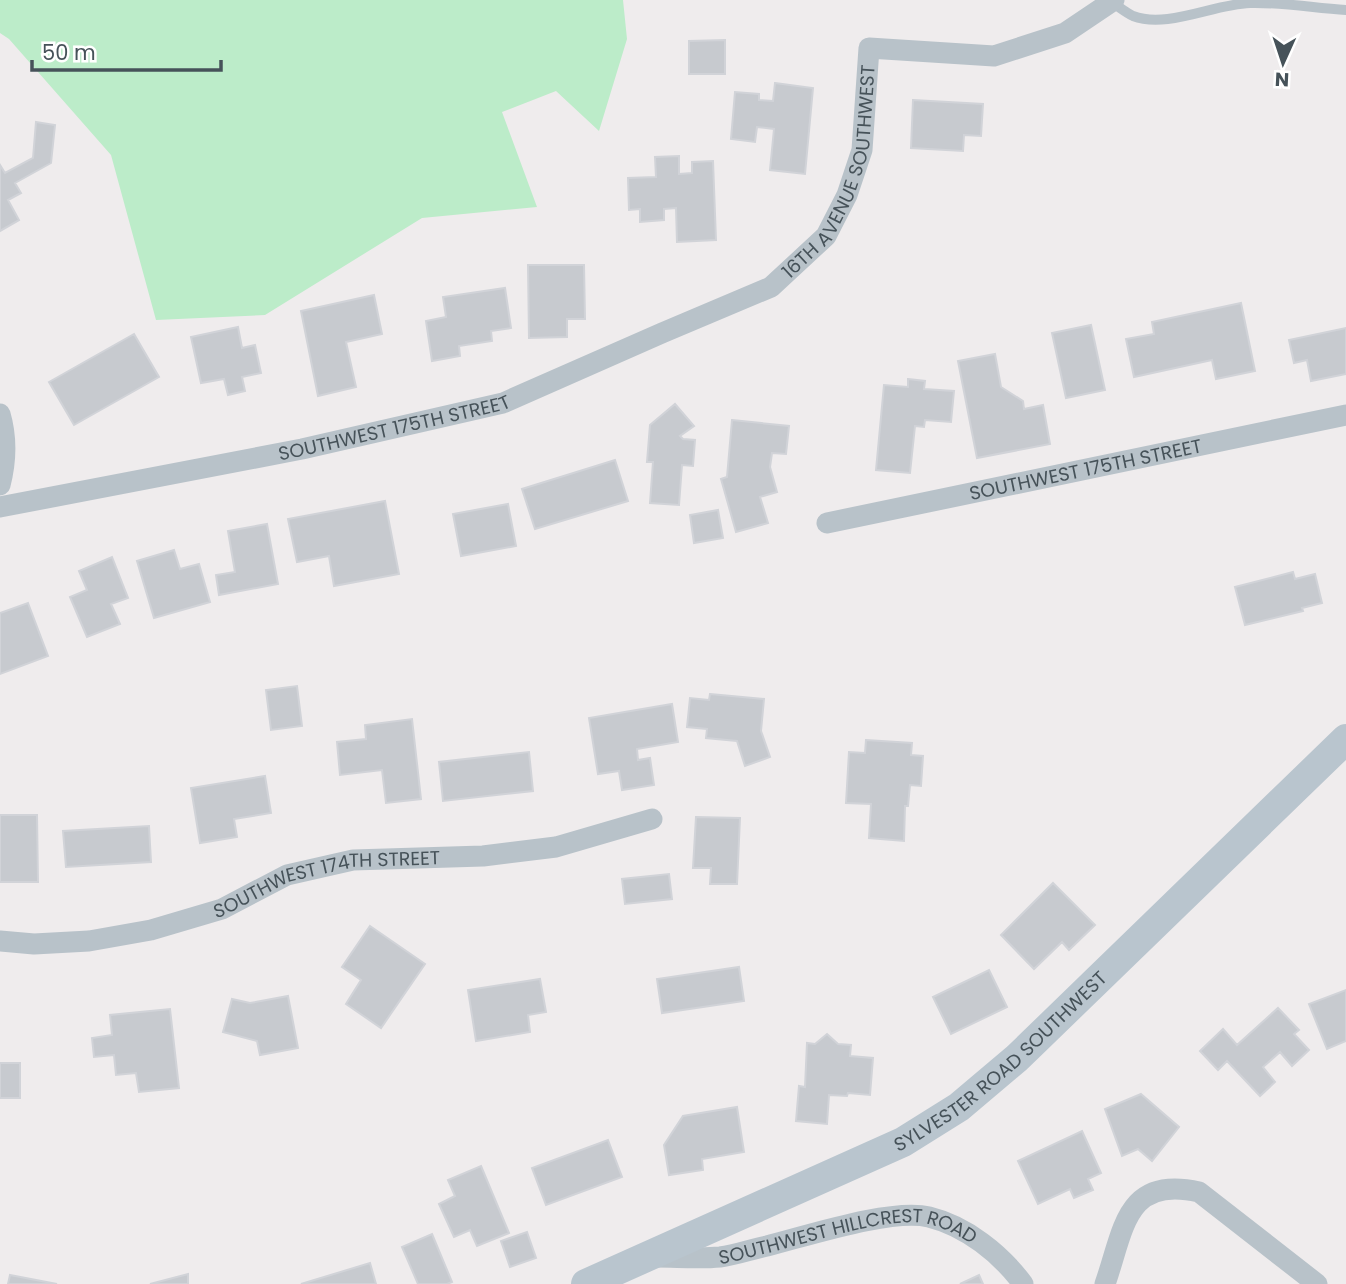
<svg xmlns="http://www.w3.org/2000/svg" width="1346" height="1284" font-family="Poppins,sans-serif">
<rect width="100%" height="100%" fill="#efeced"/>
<path fill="#bcecc9" d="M0,0H623L627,39L599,131L556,91L502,112L537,207L422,218L265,315L156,320L111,155L9,39L0,33Z"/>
<path fill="#c7cacf" stroke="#d1d3d8" stroke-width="2" d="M725,40V74H689V41Z
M775,83L813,88L805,174L770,170L774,129L757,127L755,142L731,139L735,92L759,94V100L773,101Z
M913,100L983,104L981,136L964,135L963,151L911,148Z
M36,122L55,125L51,163L15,183L21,193L8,200L19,220L0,231V165L5,173L33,158Z
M679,156V174L692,173V162L713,161L716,240L677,242L676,208L664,209V220L640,222V209L629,210L628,178L656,177L655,157Z
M528,265H584L585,319H567V337L529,338Z
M505,288L511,328L491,331L492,341L459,346L460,356L432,361L426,321L446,317L443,297Z
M374,295L382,334L346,342L356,387L318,396L301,311Z
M1241,303L1255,371L1216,379L1212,360L1134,377L1126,339L1154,334L1152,322Z
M1091,325L1105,390L1066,398L1052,333Z
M238,327L242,348L255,345L261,373L242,377L245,391L228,395L224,379L201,383L191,337Z
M1346,328V374L1311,381L1307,360L1294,363L1289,340Z
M134,334L159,377L74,425L49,382Z
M995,354L1001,387L1023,401L1024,409L1043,405L1050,444L977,458L958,361Z
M908,379L925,381L924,389L954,391L951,422L925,420L924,427L915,426L910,473L876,470L884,385L908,387Z
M675,404L694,426L680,436L683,439L695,440L693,466L682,465L679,505L650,503L653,462H647L650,425Z
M732,420L789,426L786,454L772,453L770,467L777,492L760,497L768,523L736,532L721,479L727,477Z
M615,460L628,501L535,529L522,489Z
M385,501L399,574L334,586L329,556L297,562L288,519Z
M508,504L516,546L461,556L453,514Z
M718,510L723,538L694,543L690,515Z
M267,524L278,584L219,595L216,575L235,572L228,531Z
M174,550L180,569L199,564L210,602L154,618L137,561Z
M112,557L128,598L111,604L120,624L87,637L70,597L87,590L79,571Z
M1293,572L1295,579L1315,574L1322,603L1302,608L1303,611L1245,625L1235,587Z
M28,603L48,656L0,674V613Z
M297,686L302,726L271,730L266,690Z
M710,694L764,699L761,731L770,757L745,766L737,741L706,738L707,729L687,727L690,698L709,700Z
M672,704L678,742L637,749L638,760L650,758L654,785L622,790L619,771L598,774L589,718Z
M412,719L421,799L386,803L382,770L340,775L337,742L366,739L365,725Z
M866,740L912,743L911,755L923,756L921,786L910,785L908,806H905L904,841L869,838L871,804L846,803L849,752L865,753Z
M529,752L533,791L443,801L439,762Z
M265,776L271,813L234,819L237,837L200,843L191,788Z
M0,815H37L38,882H0Z
M696,817L740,818L737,884H710L711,868H693Z
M149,826L151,862L66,867L63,831Z
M669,874L672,899L625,904L622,879Z
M1053,883L1095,925L1069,950L1062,942L1034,969L1001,935Z
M370,926L425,964L381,1028L346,1004L361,980L342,967Z
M739,967L744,1001L662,1013L657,979Z
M989,970L1007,1007L951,1034L933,997Z
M540,979L546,1012L528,1015L530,1032L476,1041L468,990Z
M1346,990V1041L1327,1049L1309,1004Z
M288,996L298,1048L260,1055L257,1041L223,1032L232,999L250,1003Z
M1278,1008L1299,1030L1294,1034L1309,1050L1292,1066L1280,1052L1263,1067L1275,1082L1260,1096L1227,1061L1218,1070L1200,1051L1223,1029L1237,1045Z
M170,1009L179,1088L139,1092L136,1073L116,1075L114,1055L94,1057L92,1038L112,1035L110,1015Z
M827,1034L838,1044L851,1045L850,1056L873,1058L870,1095L848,1093L847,1096L829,1095L827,1124L796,1121L799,1086L805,1087L807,1043L815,1044Z
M0,1063H20V1098H0Z
M1141,1094L1179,1127L1152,1161L1138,1149L1122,1156L1105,1109Z
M737,1107L744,1152L702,1159L703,1170L669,1175L664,1145L683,1116Z
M1082,1131L1101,1173L1088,1179L1093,1190L1074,1198L1070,1189L1038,1204L1018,1161Z
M608,1140L622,1177L546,1205L532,1168Z
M481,1166L509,1233L477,1246L470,1230L454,1237L439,1204L455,1196L448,1180Z
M527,1232L536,1258L510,1267L501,1241Z
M432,1234L452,1282L447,1284H418L402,1247Z
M370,1263L376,1284H301Z
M188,1274V1284H150Z
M10,1275L57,1284H8Z
M979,1275L983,1284H960Z"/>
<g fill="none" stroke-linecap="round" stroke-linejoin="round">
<path stroke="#b8c2c9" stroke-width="10" d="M1111,2C1118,6 1126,13 1133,16C1167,29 1214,4 1250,3C1281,2 1314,8 1346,10"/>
<g stroke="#b8c2c9" stroke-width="21">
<path d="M0,414C7,438 6,462 0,485"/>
<path id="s1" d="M0,507L302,449L503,403L662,333L771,287L826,236L847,195L862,150L869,48L994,56L1065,33L1114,0"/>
<path id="s2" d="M827,523L1346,415"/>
<path id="s3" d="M0,941L34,944L89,941L151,930L222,909L287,875L353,860L483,856L556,847L652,819"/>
<path id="s4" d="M656,1257C677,1257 699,1259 720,1257C736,1255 752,1249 767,1246C807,1236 892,1208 929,1217C966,1226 1001,1254 1023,1284"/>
<path d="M1105,1284C1124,1230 1125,1175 1199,1192L1317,1284"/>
</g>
<path stroke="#b9c5ce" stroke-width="30" id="s5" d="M586,1284L903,1142L959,1107L1017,1058L1346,739"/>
</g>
<g text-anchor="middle" stroke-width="5" stroke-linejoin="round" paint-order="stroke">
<g font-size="19" fill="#465259" stroke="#fff">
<text dy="7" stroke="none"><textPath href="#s1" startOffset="942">16TH AVENUE SOUTHWEST</textPath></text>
<text dy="7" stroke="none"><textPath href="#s1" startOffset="402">SOUTHWEST 175TH STREET</textPath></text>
<text dy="7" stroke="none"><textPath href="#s2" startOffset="264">SOUTHWEST 175TH STREET</textPath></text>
<text dy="7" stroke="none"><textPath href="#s3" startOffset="336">SOUTHWEST 174TH STREET</textPath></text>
<text dy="7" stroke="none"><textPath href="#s5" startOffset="474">SYLVESTER ROAD SOUTHWEST</textPath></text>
<text dy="7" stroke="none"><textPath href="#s4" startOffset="196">SOUTHWEST HILLCREST ROAD</textPath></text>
</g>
</g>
<g transform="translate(1283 63) rotate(183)" stroke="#ffffff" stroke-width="5" paint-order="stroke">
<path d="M0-5L12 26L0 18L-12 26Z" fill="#465259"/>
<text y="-10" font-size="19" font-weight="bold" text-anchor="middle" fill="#465259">N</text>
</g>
<path d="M32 60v10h189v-10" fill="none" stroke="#465259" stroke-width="3.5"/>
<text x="42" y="60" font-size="21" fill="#465259" stroke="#ffffff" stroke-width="5" paint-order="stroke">50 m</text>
</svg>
